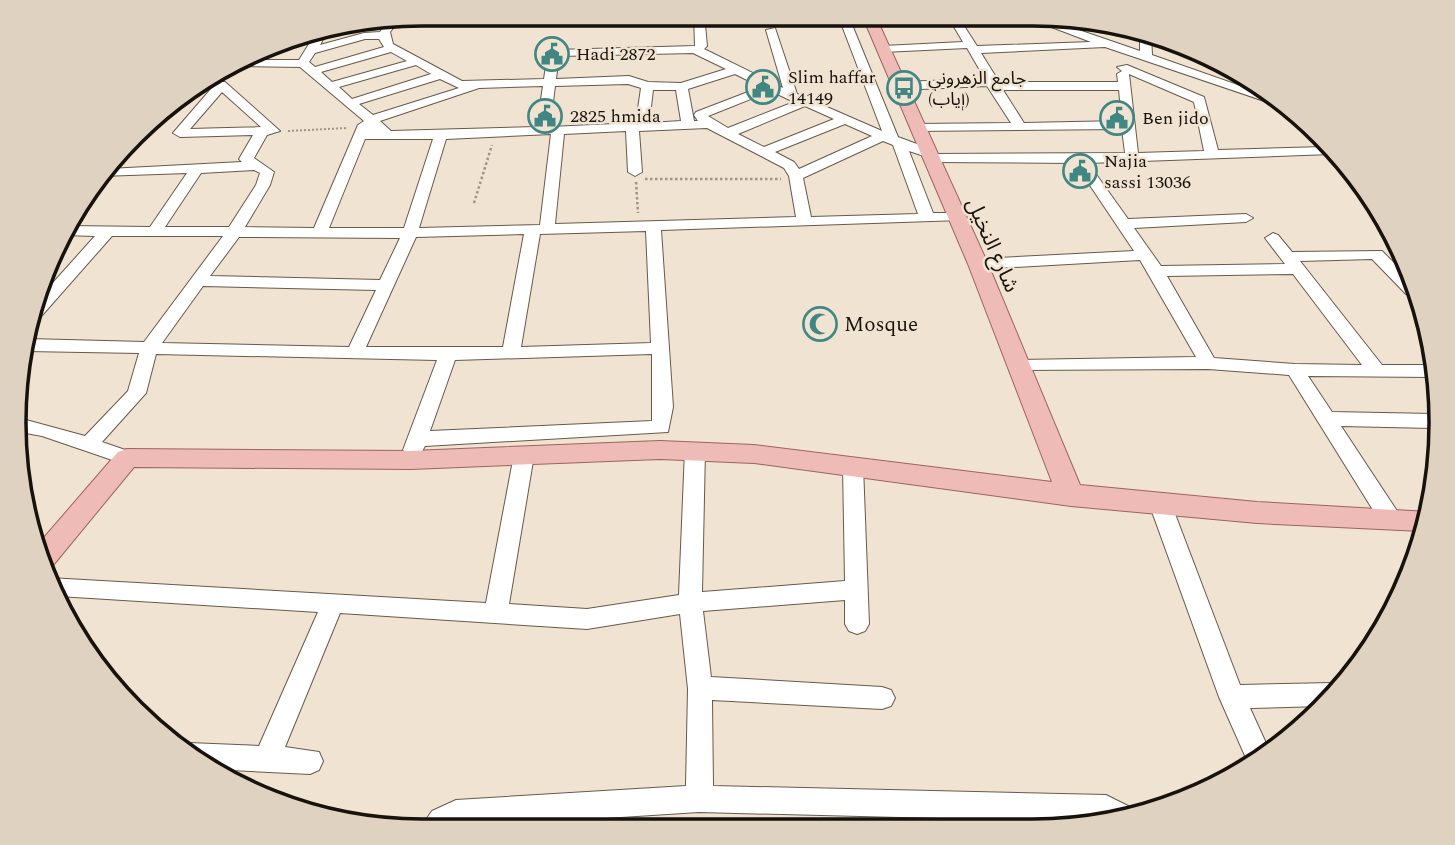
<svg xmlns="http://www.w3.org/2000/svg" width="1455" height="845" font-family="Spectral,'Noto Sans Arabic',serif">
<rect width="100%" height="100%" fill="#f1e3d1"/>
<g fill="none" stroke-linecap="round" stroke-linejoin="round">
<g stroke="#665a4a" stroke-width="2">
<path id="minor" d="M694,14H704L707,46L704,49L783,88L766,30L775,28L797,94L882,131L838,15H848L898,137L933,150L934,154L1125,153L1122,129L912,131L911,128L917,124L1011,123L987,86L899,90L893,86L899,82L985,79L967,48L883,52L877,49L883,46L963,42L947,15H957L977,46L1091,42L1020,15H1035L1140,51V32L1151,33L1152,55L1275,98L1285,108L1105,47L981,53L999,82H1118L1117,74L1122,71L1117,67L1127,65L1204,97L1218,150L1324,147L1331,154L1088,163L1128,219L1246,214L1253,218L1246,222L1134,228L1161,266L1285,264L1265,238L1273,233L1278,235L1292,252L1382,251L1405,274L1414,296L1406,294L1372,259L1300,261L1382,365H1433V377L1308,376L1332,412L1433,414V428L1341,426L1399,514L1402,520L1399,526H1383L1289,375L1208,369L1013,370L1010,366L1019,360L1196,357L1140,260L978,269L970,264L978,259L1134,251L1075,163L930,162L925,161L924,156L909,151L933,213H956L963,217L961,220L661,230L673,407L668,432L425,446L420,455L413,457L403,450L437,360L156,354L146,393L102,442L134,453L137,458L134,463L127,465L42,436L15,431V417L85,436L128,391L139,353L27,351L28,339L144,342L223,236H112L37,321L31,322L34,304L95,236L63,235L68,226L150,227L187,173L101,176L108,169L242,162L239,159L253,135L180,137L173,133L217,82H225L280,131L267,135L254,158L274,172L270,185L245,227L314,228L358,125L364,121L300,67L234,66L245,60H299L317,31L328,30L320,45L364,33L380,32L389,19L401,18L390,32L393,44L462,81L544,79L548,53L554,50L695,46ZM365,39H379L384,47L315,67L309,62L315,53ZM391,52L407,61L332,82L321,72ZM693,53L726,69L681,83L648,82L629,76L556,79L559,56ZM416,65L431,74L352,99L339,87ZM735,74L761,87L696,112L694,115L698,121H694L688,89ZM1129,74L1194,102L1204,151L1138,153ZM440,79L459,88L373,115L359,104ZM628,84L641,88L636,123L550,127L555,86ZM543,86L537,127L391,131L380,121L479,88ZM653,90H676L681,121L649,123ZM1003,90H1119L1122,121L1024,123ZM771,91L794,102L728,128L708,116ZM222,92L261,127L190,129ZM805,106L834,119L764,147L738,134ZM845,124L872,136L799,169L794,162L775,152ZM707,128L784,168L789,176L796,217L555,224L564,134L626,131L628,172L635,176L642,172L639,131ZM551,134L540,225L419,228L446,139ZM365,139H433L404,228H329ZM883,141L893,145L918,214L811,217L803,178ZM254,170L260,173L256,185L229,227H165L201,173ZM646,231L651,343L521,347L540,234ZM524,234L503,347H366L416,237ZM239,237L400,238L380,280L210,276ZM1293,274L1362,365L1295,364L1214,358L1167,276ZM203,286L376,290L349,347L162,343ZM652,354V421L430,431L455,360Z
M695,443L705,450L702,592L845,581L843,466L846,461H860L863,466L869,624L865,631L857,634L849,631L845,624V600L703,611L711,677L882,687L891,690L895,698L891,706L882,709L712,700L713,786L1106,795L1132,808L1135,815L1098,822L699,812L419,830L432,811L456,800L686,786L688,689L680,614L587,629L340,613L285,747L319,752L323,761L319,770L310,774L210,769L195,762L180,747L189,743L259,746L318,612L58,596L49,578L486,603L514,455L517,450H531L534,455L509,604L587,609L679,595L685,450Z
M1161,498L1168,500L1172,506L1240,685L1333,683L1341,686L1323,706L1250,708L1270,752L1250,767L1219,697L1150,506L1154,500Z"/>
</g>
<g stroke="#9c635c" stroke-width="2">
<path id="major" d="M862,15H875L988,264L1080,485L1257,502L1429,512L1421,531L1257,523L1071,506L754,463L660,459L411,469L134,467L50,569L45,571L35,548L118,452L127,449L411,451L660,441L754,445L1052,482L968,264Z"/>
</g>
<path stroke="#9e9386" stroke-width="2" stroke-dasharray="2 2" stroke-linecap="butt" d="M288,131L347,128"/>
<path stroke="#9e9386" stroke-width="2.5" stroke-dasharray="2.5 2.5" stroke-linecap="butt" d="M645,179H781
M636,182L638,213
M474,203L492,145"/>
<use href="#minor" fill="#fff" fill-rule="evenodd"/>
<use href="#major" fill="#efbbb7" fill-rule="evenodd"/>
</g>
<defs>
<g id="civic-ring" transform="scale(1.75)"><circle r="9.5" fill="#f1e3d1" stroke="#408784" stroke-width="1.5"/><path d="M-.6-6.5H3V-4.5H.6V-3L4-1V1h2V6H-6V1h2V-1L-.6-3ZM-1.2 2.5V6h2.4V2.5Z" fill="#408784"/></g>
<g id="bus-ring" transform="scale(1.75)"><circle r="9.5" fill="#f1e3d1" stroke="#408784" stroke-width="1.5"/><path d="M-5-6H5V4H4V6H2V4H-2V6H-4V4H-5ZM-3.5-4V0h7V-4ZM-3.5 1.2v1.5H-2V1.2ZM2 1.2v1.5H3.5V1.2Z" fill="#408784"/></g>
<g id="mosque-ring" transform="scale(1.75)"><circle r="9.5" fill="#f1e3d1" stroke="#408784" stroke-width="1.5"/><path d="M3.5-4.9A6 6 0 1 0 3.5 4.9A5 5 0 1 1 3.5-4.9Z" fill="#408784"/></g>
</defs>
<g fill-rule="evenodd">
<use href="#civic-ring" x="552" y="54"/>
<use href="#civic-ring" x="763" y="87"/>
<use href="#bus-ring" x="904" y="88"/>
<use href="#civic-ring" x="545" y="116"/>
<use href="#civic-ring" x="1117" y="118"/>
<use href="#civic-ring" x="1080" y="171"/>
<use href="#mosque-ring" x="820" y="324"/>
</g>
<g text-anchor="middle" stroke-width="5" stroke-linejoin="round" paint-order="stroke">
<g font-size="18" fill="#17120c" stroke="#f1e3d1" text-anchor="start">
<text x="576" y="60">Hadi 2872</text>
<text x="788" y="83">Slim haffar<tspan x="788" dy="21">14149</tspan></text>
<text x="928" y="84">جامع الزهروني<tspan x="928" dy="21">(إياب)</tspan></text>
<text x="570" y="122">2825 hmida</text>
<text x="1142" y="124">Ben jido</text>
<text x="1104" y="167">Najia<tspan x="1104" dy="21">sassi 13036</tspan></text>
</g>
<g font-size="21" fill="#17120c" stroke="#f1e3d1">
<text transform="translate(993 245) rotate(66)" y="7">شارع النخيل</text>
</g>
<g font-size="21" fill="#17120c" stroke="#f1e3d1" text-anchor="start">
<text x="844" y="331">Mosque</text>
</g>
</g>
<path d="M0 0H1455V845H0ZM422 26H1033A396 396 0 0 1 1429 422V423A396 396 0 0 1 1033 819H422A396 396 0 0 1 26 423V422A396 396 0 0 1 422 26Z" fill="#e0d2c1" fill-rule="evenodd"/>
<path fill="none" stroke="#17120c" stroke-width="3.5" d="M422 26H1033A396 396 0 0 1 1429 422V423A396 396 0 0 1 1033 819H422A396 396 0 0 1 26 423V422A396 396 0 0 1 422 26Z"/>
</svg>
